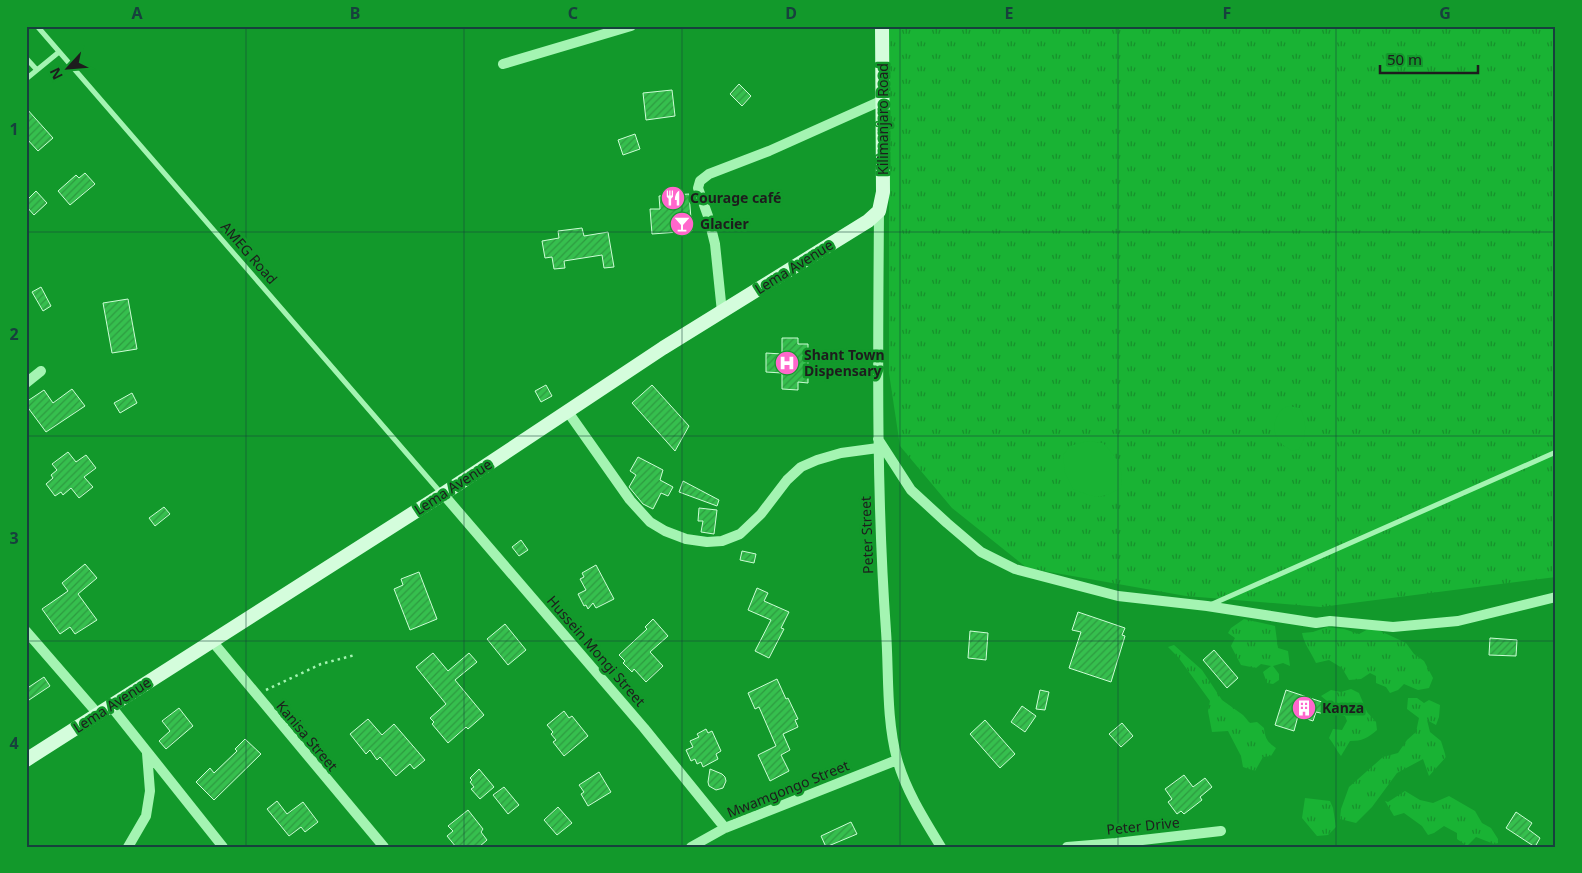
<svg xmlns="http://www.w3.org/2000/svg" width="1582" height="873" font-family="'Noto Sans',sans-serif">
<defs>
<pattern id="grass-tufts" width="24" height="20" patternUnits="userSpaceOnUse" patternTransform="scale(1.25)"><rect width="24" height="20" fill="#19b334"/><path d="M3 7l-1-3M5 7V3M7 7l1-3M15 17l-1-3M17 17v-4M19 17l1-3" fill="none" stroke="#16912b"/></pattern>
<pattern id="building-hatch" width="6" height="6" patternUnits="userSpaceOnUse" patternTransform="scale(1.25)"><rect width="6" height="6" fill="#36bf4e"/><path d="M-1 1l2-2M0 6l6-6M5 7l2-2" fill="none" stroke="#2d9b40"/></pattern>
</defs>
<rect width="100%" height="100%" fill="#12992b"/>
<path fill="url(#grass-tufts)" d="M889,26H1556V577L1321,607L1186,596L1027,568L952,508L900,446L889,373Z
M1244,619L1275,626L1278,648L1288,651L1290,666L1283,663L1273,666L1279,674V680L1273,684L1267,683L1263,672L1271,666L1261,664L1256,668L1241,665L1231,646L1235,638L1228,633L1231,628Z
M1327,627L1344,629L1359,634L1372,627L1406,643L1414,654L1424,661L1433,678L1429,688L1418,690L1404,684L1398,690L1390,693L1386,687L1376,683V676L1370,673L1361,679L1349,680L1342,668L1329,660L1316,663C1311,652 1304,644 1302,633L1313,632Z
M1174,645L1202,670L1222,700L1243,715L1250,723L1257,722L1264,728C1265,738 1267,742 1276,748L1271,756L1263,757L1255,771L1243,767L1241,756L1228,731L1212,732L1208,711L1210,701L1178,657L1168,647Z
M1351,689L1359,693L1367,712L1376,722L1377,730C1368,738 1362,741 1350,741L1341,756C1336,750 1334,744 1329,738L1333,729L1342,730L1347,721L1345,716L1333,713L1327,701L1321,696L1331,690L1341,692Z
M1408,698H1417L1424,703L1429,700L1440,705L1439,717L1436,725L1427,720L1430,732L1441,741L1446,757L1429,776L1423,759L1397,773L1372,807L1356,823L1340,819L1341,809L1349,787L1383,757L1398,753L1407,740L1416,732L1419,718L1407,709Z
M1405,791L1420,800L1433,803L1449,796L1475,811L1482,823L1491,828L1498,839V843L1494,844L1476,837L1467,846L1457,839V833L1444,826L1434,833L1428,835L1422,826L1404,813L1394,816L1385,801L1388,802Z
M1305,798L1330,801L1333,808L1336,827L1328,835L1317,836L1302,818Z"/>
<path fill="#19b334" d="M1287,406L1300,408C1307,421 1307,437 1299,449L1292,451C1288,448 1282,445 1279,441C1270,430 1275,412 1287,406Z
M1087,441L1103,443C1117,458 1124,467 1121,488C1099,500 1095,498 1073,489L1065,473L1063,455L1070,446Z"/>
<path fill="url(#building-hatch)" stroke="#ccfdd5" d="M739,84L751,96L742,106L730,94Z
M672,90L675,116L646,120L643,93Z
M26,108L53,138L38,151L26,138Z
M635,134L640,149L623,155L618,140Z
M85,173L95,184L70,205L58,191L76,175L79,178Z
M36,191L47,203L34,215L26,206V201Z
M689,194L692,231L652,234L650,209H660L659,196Z
M582,228L584,236L608,232L614,267L604,268L602,255L564,261L565,268L554,269L552,257L545,258L542,241L559,238L558,231Z
M41,287L51,306L43,311L32,292Z
M128,299L137,349L112,353L103,303Z
M782,338H798V344H808V383L798,382V390L782,389V373L766,372V353L782,354Z
M546,385L552,396L541,402L535,391Z
M652,385L689,426L675,451L632,403Z
M72,389L85,406L46,432L26,405V402L44,390L53,403Z
M132,393L137,403L120,413L114,403Z
M68,452L76,462L86,455L96,468L84,477L93,487L79,498L71,488L63,495L61,492L55,496L46,484L53,478L51,475L57,470L52,464Z
M638,457L663,470L660,480L673,487L668,496L661,493L653,509L643,504L629,487L636,475L630,471Z
M683,481L719,500L717,506L679,492Z
M164,507L170,514L155,526L149,518Z
M699,508L717,510L714,534L701,532L703,521H698Z
M521,540L528,550L519,556L512,547Z
M742,551L756,554L754,563L740,560Z
M85,564L97,578L78,594L97,620L75,634L70,627L60,634L42,609L68,591L62,583Z
M596,565L614,599L596,608L593,603L588,609L586,605L584,606L578,594L586,590L580,579L584,577L582,573Z
M419,572L437,619L410,630L394,589L403,585L401,579Z
M757,588L768,593L764,601L789,612L781,628L784,629L769,658L755,651L771,620L748,610Z
M1078,612L1125,628L1122,635L1125,636L1111,682L1069,668L1081,632L1072,630Z
M653,619L668,636L650,652L663,666L646,682L634,669L632,672L623,663L625,661L619,655L647,629L645,627Z
M505,624L526,650L508,665L487,639Z
M970,631L988,633L986,660L968,658Z
M1490,638L1517,640L1516,656L1489,655Z
M1214,650L1238,678L1227,688L1203,660Z
M433,653L448,671L469,653L477,662L455,680L484,715L468,729L466,727L448,743L432,724L434,722L430,718L446,704L416,667Z
M44,677L50,686L26,702V689Z
M777,679L786,699L788,698L798,719L795,720L798,727L783,734L790,750L781,755L789,771L770,781L758,755L776,746L759,707L755,709L748,693Z
M1040,690L1049,692L1045,710L1036,709Z
M1286,690L1328,704L1325,714L1316,712L1313,721L1298,716L1294,731L1275,725Z
M1022,706L1036,716L1025,732L1011,722Z
M179,708L193,726L166,749L159,741L170,731L162,721Z
M564,711L569,718L572,716L588,736L564,756L553,742L556,740L551,734L553,732L547,725Z
M368,719L382,735L394,724L425,760L414,769L410,764L396,776L380,757L377,760L370,750L366,754L350,734Z
M985,720L1015,754L1000,768L970,734Z
M1122,723L1133,736L1121,747L1109,734Z
M706,729L708,733L712,731L721,751L716,754L718,759L703,767L701,762L697,764L695,759L691,761L686,750L693,747L690,741L699,737L697,734Z
M245,739L261,754L214,800L196,782L210,768L214,773L237,751L235,749Z
M479,769L494,787L480,799L471,789L474,787L470,782L472,780L470,778Z
M710,769L722,774L725,777L726,781L723,788L716,790L709,786L708,782Z
M599,772L611,792L588,806L581,794L584,792L579,785Z
M1184,775L1193,787L1205,778L1212,787L1200,797L1202,800L1184,814L1181,811L1177,814L1168,802L1172,799L1165,789Z
M504,787L519,805L508,814L493,795Z
M277,801L287,814L303,802L318,822L305,832L301,827L289,836L267,809Z
M558,807L572,823L557,835L544,820Z
M468,810L483,829L481,832L487,840L479,847H456L447,836L453,831L448,826Z
M1516,812L1532,823L1528,829L1540,838L1535,847L1506,828Z
M851,822L857,834L826,847L821,836Z"/>
<g fill="none" stroke-linecap="round" stroke-linejoin="round">
<path stroke="#a4f4b2" stroke-width="2.5" stroke-dasharray="2.5 4" stroke-linecap="butt" d="M266,690L321,664L355,655"/>
<path stroke="#a4f4b2" stroke-width="5" d="M37,26L441,493
M26,58L37,70
M26,79L59,52
M1210,605L1556,452"/>
<path stroke="#a4f4b2" stroke-width="10" d="M503,64L631,26
M879,211C878,351 876,491 886,631C889,673 886,718 897,759C906,791 924,819 941,847
M722,312L715,244L708,216L698,188L700,181L709,174L769,151L883,100
M26,383L41,371
M568,412L630,500L650,522L665,531L686,539L707,542L722,541L740,534L761,514L787,480L801,467L817,460L841,453L878,448
M878,439L911,490L947,523L981,552L1015,569L1118,596L1207,606L1316,623L1330,621L1393,627L1458,621L1556,597
M443,494L644,728L725,828
M26,631L98,714
M212,641L384,847
M110,705L223,847
M128,847L146,816L150,791L147,753
M691,847L725,828L897,760
M1067,847L1116,843L1221,831"/>
<path stroke="#d4fddc" stroke-width="14" d="M26,760L443,494L663,348L868,221L879,211L883,192L882,26"/>
</g>
<path fill="none" stroke="#17413d" stroke-width="1" stroke-opacity="0.55" d="M246,26V847M464,26V847M682,26V847M900,26V847M1118,26V847M1336,26V847M26,232H1556M26,436H1556M26,641H1556"/>
<defs>
<g id="restaurant-disc" transform="scale(1.25)"><circle r="9.5" fill="#ff67cc" stroke="#12992b"/><path d="M-5-6h1v4h1v-4h1v4h1v-4h1v5L-1.5 .5V6h-2V.5L-5-1ZM5-6V6H3V1.5H1.5Q1.5-4 5-6Z" fill="#fff"/></g>
<g id="bar-disc" transform="scale(1.25)"><circle r="9.5" fill="#ff67cc" stroke="#12992b"/><path d="M-6-5H6L.8 .8V4.5H3.5V6h-7V4.5H-.8V.8Z" fill="#fff"/></g>
<g id="hospital-disc" transform="scale(1.25)"><circle r="9.5" fill="#ff67cc" stroke="#12992b"/><path d="M-5-5h3v3.5h4V-5h3V5h-3V1.5h-4V5h-3Z" fill="#fff"/></g>
<g id="building-disc" transform="scale(1.25)"><circle r="9.5" fill="#ff67cc" stroke="#12992b"/><path d="M-4-6H4V6H1V3H-1V6H-4ZM-2.5-4.3h1.7v1.8h-1.7ZM.8-4.3h1.7v1.8H.8ZM-2.5-1h1.7V.8h-1.7ZM.8-1h1.7V.8H.8Z" fill="#fff"/></g>
</defs>
<g fill-rule="evenodd">
<use href="#restaurant-disc" x="673" y="198"/>
<use href="#bar-disc" x="682" y="224"/>
<use href="#hospital-disc" x="787" y="363"/>
<use href="#building-disc" x="1304" y="708"/>
</g>
<g text-anchor="middle" stroke-width="5" stroke-linejoin="round" paint-order="stroke">
<g font-size="14" fill="#1d1d1d" stroke="#12992b">
<text transform="translate(883 119) rotate(-90)" y="5">Kilimanjaro Road</text>
<text transform="translate(249 253) rotate(49)" y="5">AMEG Road</text>
<text transform="translate(794 267) rotate(-32)" y="5">Lema Avenue</text>
<text transform="translate(453 487) rotate(-33)" y="5">Lema Avenue</text>
<text transform="translate(867 535) rotate(-92)" y="5">Peter Street</text>
<text transform="translate(596 651) rotate(49)" y="5">Hussein Mongi Street</text>
<text transform="translate(112 705) rotate(-33)" y="5">Lema Avenue</text>
<text transform="translate(307 736) rotate(50)" y="5">Kanisa Street</text>
<text transform="translate(788 789) rotate(-22)" y="5">Mwamgongo Street</text>
<text transform="translate(1143 826) rotate(-6)" y="5">Peter Drive</text>
</g>
<g font-size="14" font-weight="bold" fill="#1d1d1d" stroke="#12992b" text-anchor="start">
<text x="690" y="203">Courage café</text>
<text x="700" y="229">Glacier</text>
<text x="804" y="360">Shant Town<tspan x="804" dy="16">Dispensary</tspan></text>
<text x="1322" y="713">Kanza</text>
</g>
</g>
<rect width="1582" height="873" fill="none" stroke="#12992b" stroke-width="55"/>
<g transform="translate(68 68) rotate(244)" stroke="#12992b" stroke-width="4" paint-order="stroke">
<path d="M0-4L9 19L0 12L-9 19Z" fill="#1d1d1d"/>
<text y="-8" font-size="14" font-weight="bold" text-anchor="middle" fill="#1d1d1d">N</text>
</g>
<path d="M1380 65v8h98v-8" fill="none" stroke="#1d1d1d" stroke-width="2.5"/>
<text x="1387" y="65" font-size="15" fill="#1d1d1d" stroke="#12992b" stroke-width="4" paint-order="stroke">50 m</text>
<rect x="28" y="28" width="1526" height="818" fill="none" stroke="#17413d" stroke-width="2"/>
<g font-size="16" text-anchor="middle" font-weight="bold" fill="#17413d">
<text x="137" y="19">A</text>
<text x="355" y="19">B</text>
<text x="573" y="19">C</text>
<text x="791" y="19">D</text>
<text x="1009" y="19">E</text>
<text x="1227" y="19">F</text>
<text x="1445" y="19">G</text>
<text x="14" y="135">1</text>
<text x="14" y="340">2</text>
<text x="14" y="544">3</text>
<text x="14" y="749">4</text>
</g>
</svg>
